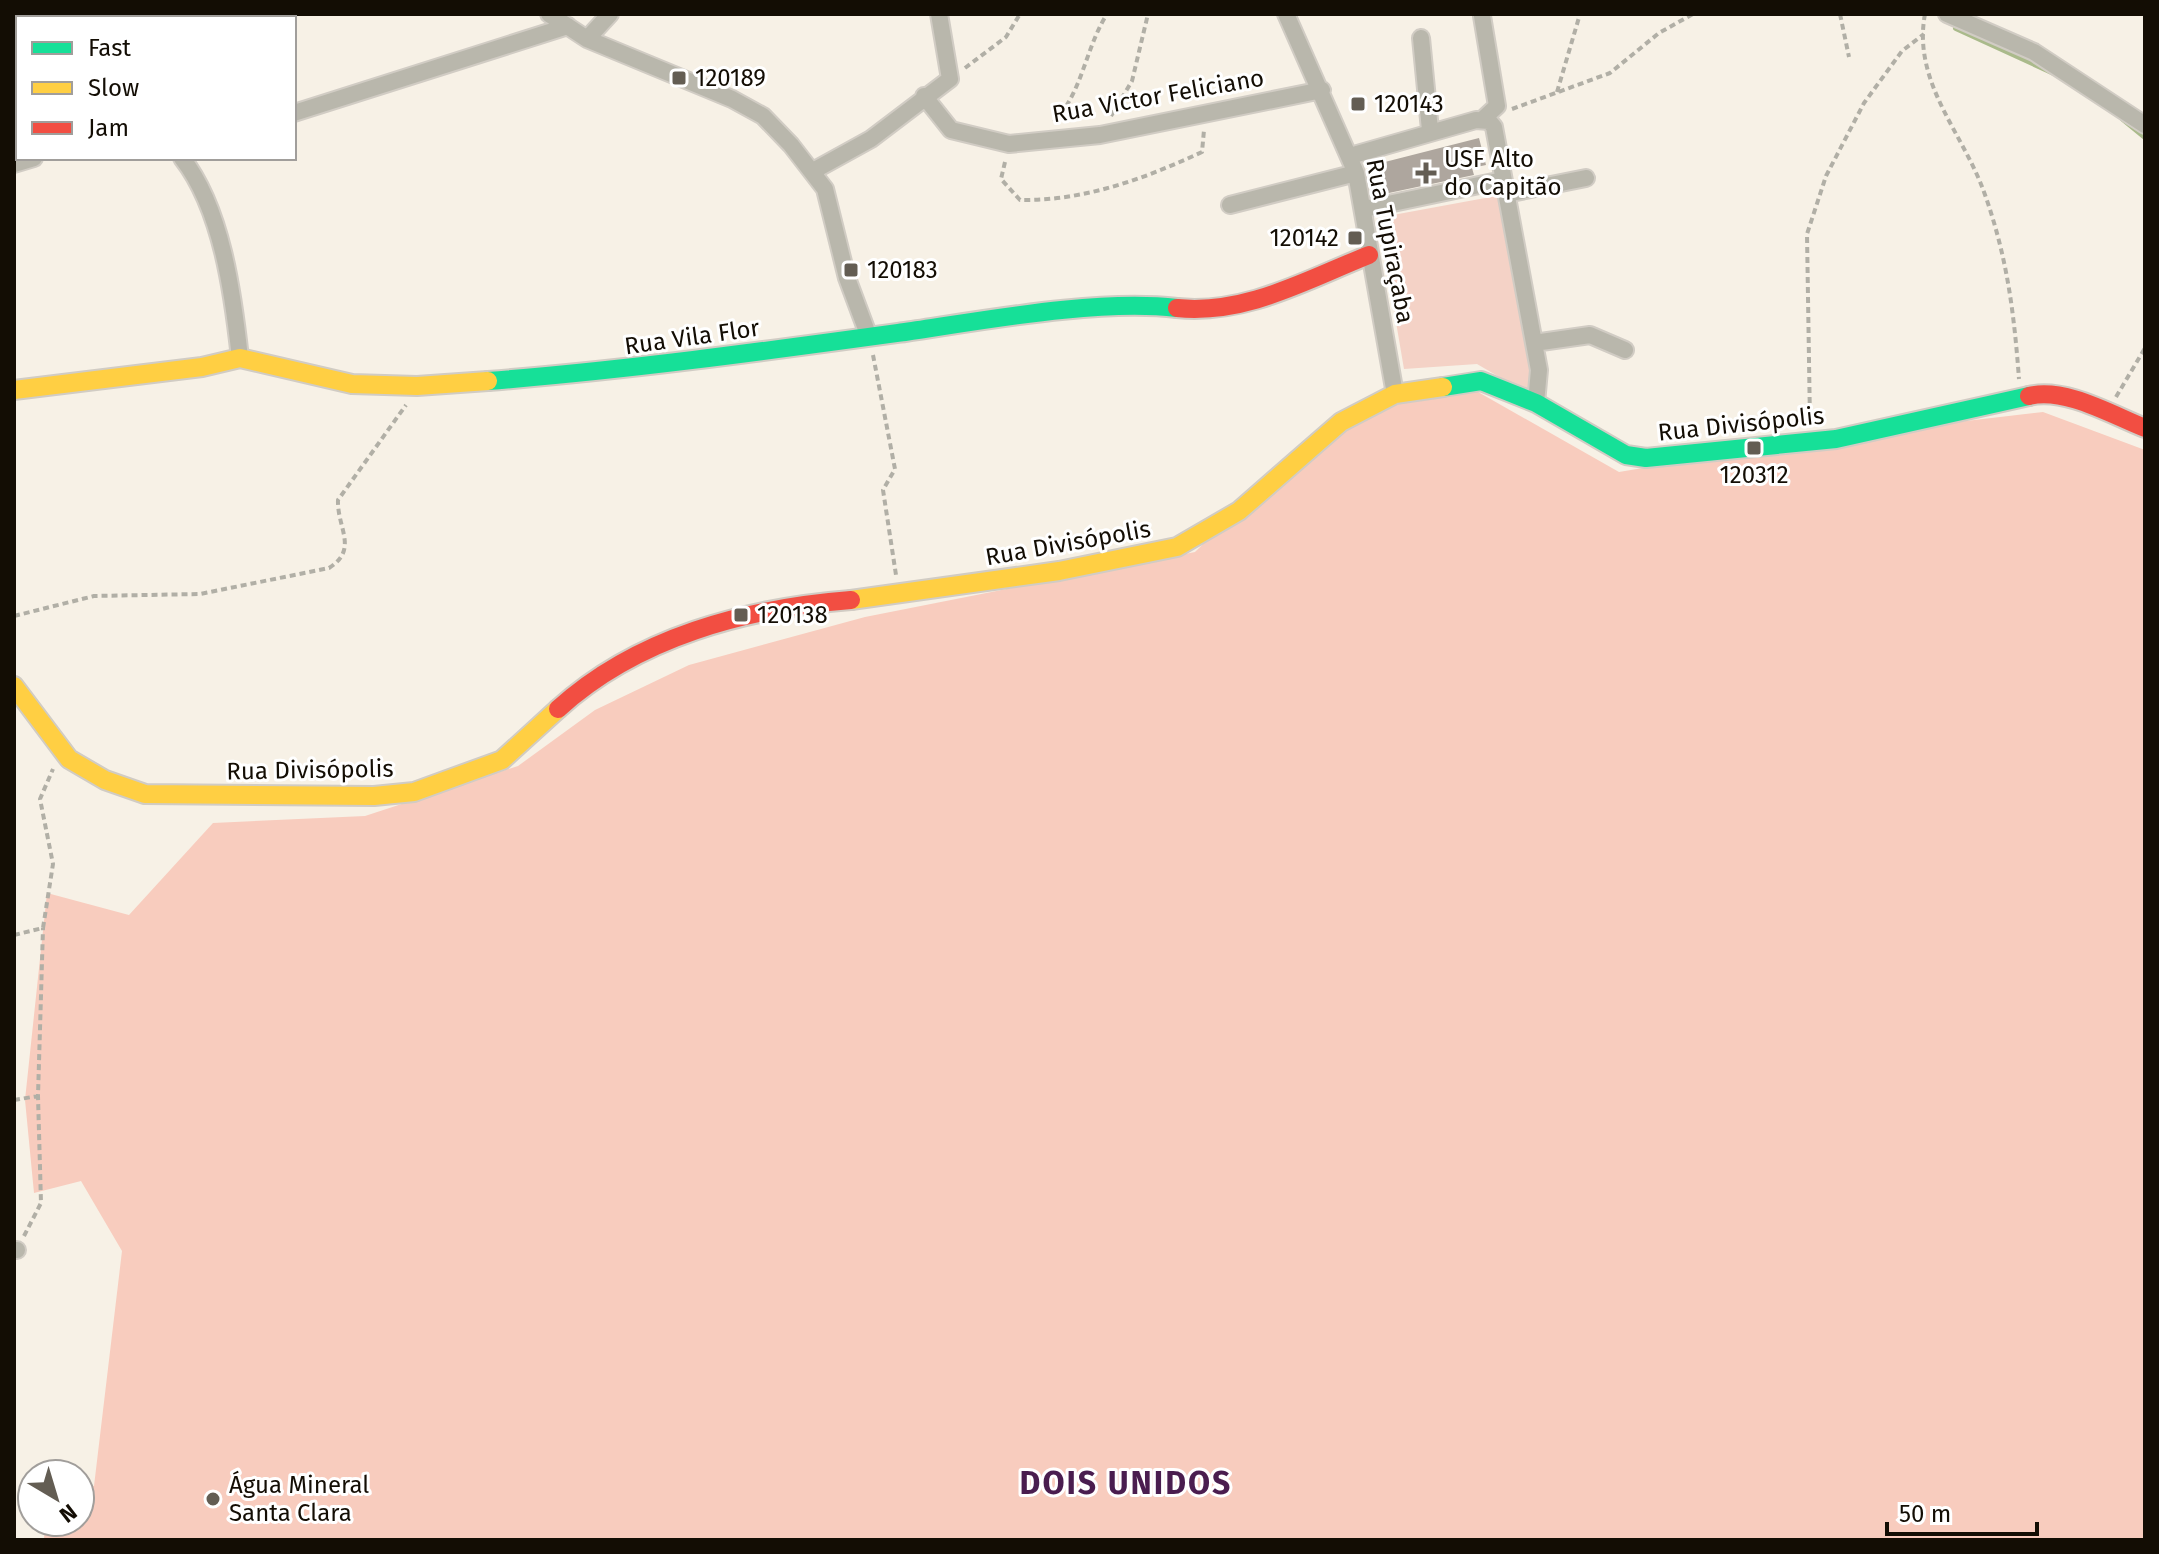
<svg xmlns="http://www.w3.org/2000/svg" width="2159" height="1554" font-family="'Fira Sans',sans-serif">
<rect width="100%" height="100%" fill="#f7f1e6"/>
<path fill="#f4d2c6" d="M1496,196L1501,197L1523,333L1533,364L1530,387L1525,392L1477,364L1404,369L1379,222L1382,217Z"/>
<path fill="#f8ccbe" d="M1464,384L1619,472L1821,438L2043,412L2145,450V1540H44L45,1522H80V1484L94,1486L122,1251L81,1181L34,1193L25,1100L47,893L129,915L213,823L365,816L518,766L595,710L689,665L865,617L1195,552L1295,453L1367,400Z"/>
<g fill="none" stroke-linecap="round" stroke-linejoin="round">
<path stroke="#aaba8b" stroke-width="6" d="M1956,28L2054,73
M2123,119L2145,137"/>
</g>
<path fill="#aea69e" d="M1479,138L1486,165L1472,168L1474,175L1384,194L1377,164Z"/>
<g fill="none" stroke-linecap="round" stroke-linejoin="round">
<g stroke="#d1ccc4" stroke-width="20">
<path id="street" d="M549,14L587,39L732,99L763,116L791,145L825,189L847,278L869,337
M1286,14L1356,173L1395,394
M1947,14L2034,52L2145,125
M1482,16L1497,106L1483,119
M82,18L83,14
M1421,38L1430,130
M587,39L610,14
M924,96L951,130L1009,144L1100,135L1322,90
M294,113L568,26
M1350,156L1476,120L1489,121L1494,127L1539,370L1536,403
M182,158C222,209 233,294 240,358
M14,164L34,158
M813,171L871,139L950,79L939,14
M1506,194L1586,178
M1230,205L1356,173
M1364,209L1503,180
M1534,343L1590,335L1625,350
M14,1250H17"/>
</g>
<g stroke="#d1ccc4" stroke-width="22">
<path id="fast" d="M488,381C628,370 766,351 905,332C987,320 1097,299 1177,308
M1443,387L1481,381L1536,403L1626,455L1646,458L1836,439L2029,396"/>
</g>
<g stroke="#d1ccc4" stroke-width="22">
<path id="slow" d="M14,390L202,367L240,358L352,384L417,386L488,381
M851,600L1059,571L1177,547L1239,511L1341,422L1395,394L1443,387
M14,686L69,759L105,780L145,794L374,796L414,792L502,760L558,709"/>
</g>
<g stroke="#d1ccc4" stroke-width="22">
<path id="jam" d="M1177,308C1246,315 1306,280 1369,255
M2029,396C2065,387 2112,415 2145,428
M558,709C637,637 747,608 851,600"/>
</g>
<path stroke="#b1afa6" stroke-width="4" stroke-dasharray="6 4" stroke-linecap="butt" d="M1840,14L1849,57
M1925,14C1912,82 1963,133 1984,192C2007,256 2014,312 2019,379
M965,68L1006,37L1020,14
M1557,92L1580,14
M1512,109L1610,73L1659,33L1693,14
M1111,116L1132,81L1148,14
M1054,122C1083,91 1085,49 1107,14
M1005,162L1001,179L1020,200C1084,201 1144,179 1202,152L1204,130
M873,355L895,469L883,490L896,575
M2116,397L2145,348
M1810,423L1807,234L1826,176L1864,103L1902,51L1924,34
M14,616L94,596L200,594L329,568C359,549 337,528 338,500L406,405
M14,935L43,928L53,864L40,799L53,769
M14,1100L38,1096
M24,1236L41,1203L38,1096L43,928"/>
<use href="#street" stroke="#b9b7ac" stroke-width="16"/>
<use href="#fast" stroke="#16e098" stroke-width="18"/>
<use href="#slow" stroke="#ffcf43" stroke-width="18"/>
<use href="#jam" stroke="#f24e42" stroke-width="18"/>
</g>
<g fill="#635d53" stroke="#fff" stroke-width="3">
<rect x="671" y="70" width="16" height="16" rx="4"/>
<rect x="1350" y="96" width="16" height="16" rx="4"/>
<path d="M1422 161h8v8h8v8h-8v8h-8v-8h-8v-8h8z"/>
<rect x="1347" y="230" width="16" height="16" rx="4"/>
<rect x="843" y="262" width="16" height="16" rx="4"/>
<rect x="1746" y="440" width="16" height="16" rx="4"/>
<rect x="733" y="607" width="16" height="16" rx="4"/>
<circle cx="213" cy="1499" r="8"/>
</g>
<g text-anchor="middle" stroke-width="6" stroke-linejoin="round" paint-order="stroke">
<g font-size="24" fill="#130d04" stroke="#fff" text-anchor="start">
<text x="695" y="86">120189</text>
<text x="1374" y="112">120143</text>
<text x="1444" y="167">USF Alto<tspan x="1444" dy="28">do Capitão</tspan></text>
<text x="1339" y="246" text-anchor="end">120142</text>
<text x="867" y="278">120183</text>
<text x="1754" y="483" text-anchor="middle">120312</text>
<text x="757" y="623">120138</text>
<text x="229" y="1493">Água Mineral<tspan x="229" dy="28">Santa Clara</tspan></text>
</g>
<g font-size="24" fill="#130d04" stroke="#fff">
<text transform="translate(1158 96) rotate(-10)" y="8">Rua Victor Feliciano</text>
<text transform="translate(1390 241) rotate(79)" y="8">Rua Tupiraçaba</text>
<text transform="translate(692 337) rotate(-8)" y="8">Rua Vila Flor</text>
<text transform="translate(1741 424) rotate(-6)" y="8">Rua Divisópolis</text>
<text transform="translate(1068 543) rotate(-10)" y="8">Rua Divisópolis</text>
<text transform="translate(310 770) rotate(-1)" y="8">Rua Divisópolis</text>
</g>
<g font-size="32" font-weight="bold" letter-spacing="2" fill="#4a1d4f" stroke="#fff">
<text x="1126" y="1494">DOIS UNIDOS</text>
</g>
</g>
<rect width="2159" height="1554" fill="none" stroke="#130d04" stroke-width="32"/>
<rect x="16" y="16" width="280" height="144" fill="#ffffff" stroke="#a19e9b" stroke-width="2"/>
<rect x="32" y="42" width="40" height="12" fill="#16e098" stroke="#a19e9b" stroke-width="2"/>
<text x="88" y="56" font-size="24" fill="#130d04">Fast</text>
<rect x="32" y="82" width="40" height="12" fill="#ffcf43" stroke="#a19e9b" stroke-width="2"/>
<text x="88" y="96" font-size="24" fill="#130d04">Slow</text>
<rect x="32" y="122" width="40" height="12" fill="#f24e42" stroke="#a19e9b" stroke-width="2"/>
<text x="88" y="136" font-size="24" fill="#130d04">Jam</text>
<g transform="translate(56 1498) rotate(142)"><circle r="38" fill="#ffffff" stroke="#a19e9b" stroke-width="2"/>
<path d="M0-6L14 30L0 20L-14 30Z" fill="#635d53"/>
<text y="-12" font-size="22" font-weight="bold" text-anchor="middle" fill="#130d04">N</text>
</g>
<path d="M1887 1522v12h150v-12" fill="none" stroke="#130d04" stroke-width="4"/>
<text x="1899" y="1522" font-size="24" fill="#130d04" stroke="#ffffff" stroke-width="6" paint-order="stroke">50 m</text>
</svg>
